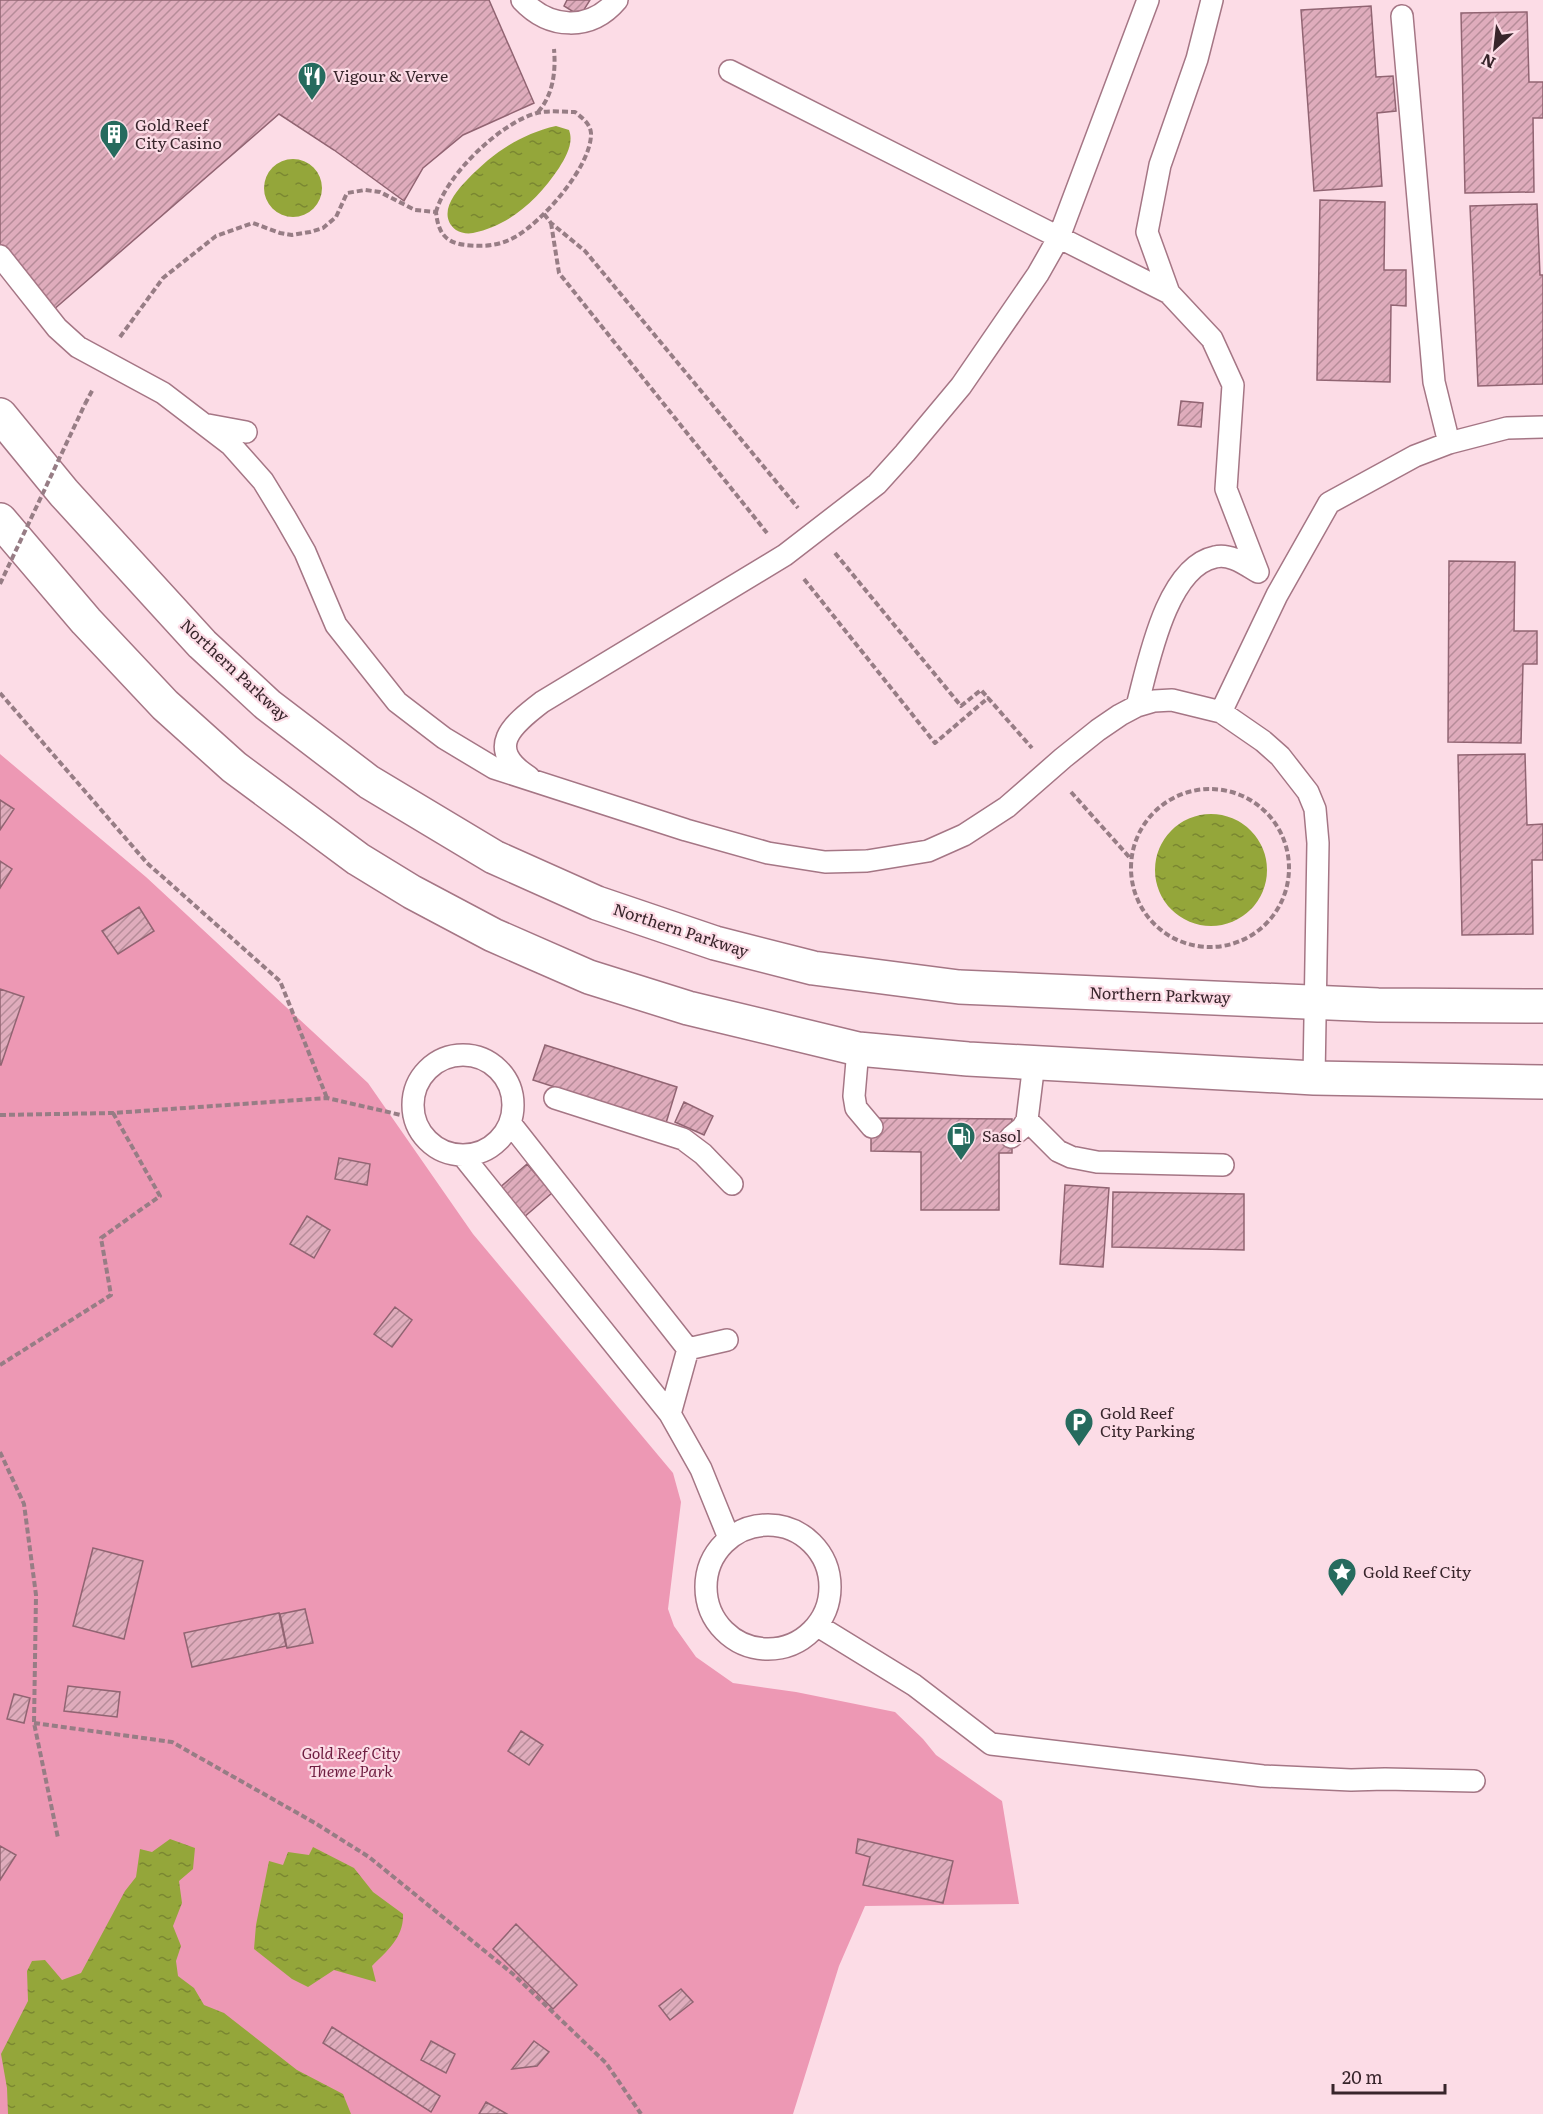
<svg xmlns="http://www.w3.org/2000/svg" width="1543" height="2114" font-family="Literata,serif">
<defs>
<pattern id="water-ripples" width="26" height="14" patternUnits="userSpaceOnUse" patternTransform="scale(1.5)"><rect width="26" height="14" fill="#94a63a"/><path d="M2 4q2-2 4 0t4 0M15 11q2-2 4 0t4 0" fill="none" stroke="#7a8731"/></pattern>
<pattern id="building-hatch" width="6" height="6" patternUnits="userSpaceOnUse" patternTransform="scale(1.5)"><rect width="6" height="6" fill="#dfacbc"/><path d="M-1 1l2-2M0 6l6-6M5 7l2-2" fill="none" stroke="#b68c99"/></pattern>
</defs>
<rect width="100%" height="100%" fill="#fcdce6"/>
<path fill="#ed98b4" d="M0,754L146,877L368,1083L473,1234L673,1473L681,1502L668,1609L674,1626L696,1657L733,1683L796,1692L895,1712L923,1739L936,1755L1002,1801L1019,1904L865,1906L839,1966L793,2114H0Z"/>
<path fill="url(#water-ripples)" d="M556,126L569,130C574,143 566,157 559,168C538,199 511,225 473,233C467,234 461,233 456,230C437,215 454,193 467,180C492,154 520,134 556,126Z
M264 188a29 29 0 1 1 58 0a29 29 0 1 1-58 0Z
M1155 870a56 56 0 1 1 112 0a56 56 0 1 1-112 0Z
M170,1839L195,1848L193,1869L179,1881L182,1903L173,1926L181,1946L176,1961L178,1976L194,1988L204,2005L224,2013L297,2070L343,2094L351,2114H8L7,2088L1,2054L28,2001L27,1971L32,1961L45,1960L62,1980L81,1973L125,1891L136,1877L140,1849L152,1852Z
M313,1847L354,1868L373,1892L403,1914C404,1937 388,1950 372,1966L376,1982L334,1970L308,1987L292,1979L254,1949L256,1925L269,1861L283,1865L288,1852L309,1855Z"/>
<path fill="url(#building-hatch)" stroke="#916472" stroke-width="1.5" d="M0,0H489L534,103L463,135L423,168L404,201L334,150L279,114L52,311L0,246Z
M567,0H590L580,16L564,6Z
M1371,6L1376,77L1393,76L1396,111L1377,113L1382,186L1314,191L1301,10Z
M1527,12L1529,82H1543V118H1533L1534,192L1465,193L1461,13Z
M1320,200L1385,202L1384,270H1406V306L1391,305L1390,382L1317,380Z
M1537,204L1540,275H1543V384L1478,386L1470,206Z
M1181,401L1203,403L1201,427L1178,425Z
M1449,561L1515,562L1514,631H1537V664H1523L1521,743L1448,742Z
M1525,754L1527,825L1543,824V860H1532L1533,934L1462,935L1458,755Z
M0,800L14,809L0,830Z
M0,861L12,869L0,888Z
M139,907L154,931L118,954L102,931Z
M0,989L24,997L1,1065H0Z
M545,1045L677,1087L666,1123L533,1080Z
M684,1102L713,1116L704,1135L675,1122Z
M871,1118L1012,1119V1153H999V1210H921V1152L871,1151Z
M339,1158L370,1164L367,1185L335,1179Z
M527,1164L552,1193L523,1218L498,1189Z
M1065,1185L1109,1188L1103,1267L1060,1264Z
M1113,1192L1244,1194V1250L1112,1247Z
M307,1216L330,1230L314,1258L290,1244Z
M395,1307L412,1320L392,1347L374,1334Z
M93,1548L143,1561L124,1639L73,1626Z
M305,1609L313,1643L287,1648L280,1614Z
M279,1613L286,1646L192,1667L184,1633Z
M68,1686L120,1692L117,1717L64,1711Z
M14,1694L30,1698L24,1723L7,1719Z
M521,1731L543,1745L529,1765L508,1751Z
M858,1839L953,1861L943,1903L863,1885L870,1857L856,1853Z
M0,1846L16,1855L0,1880Z
M516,1924L577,1985L553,2009L493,1949Z
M681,1989L693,2002L670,2020L659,2006Z
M332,2027L440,2096L431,2112L323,2043Z
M431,2041L455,2054L446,2073L421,2060Z
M534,2041L549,2052L537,2066L512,2069Z
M486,2102L507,2114H479Z"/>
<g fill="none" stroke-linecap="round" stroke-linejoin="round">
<g stroke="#a57685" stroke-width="24">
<path id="lane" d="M522,0C549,29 590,32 617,0
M1212,0L1197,59L1160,165L1147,232L1169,293L1212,339L1233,385L1226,489L1258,572
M1402,16L1434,382L1449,443
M730,71L1169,293
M0,256L57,328L78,347L163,393L231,445L263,481L285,517L305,552L336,625L397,702L444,738L494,768L686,830L768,853L825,862L867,861L928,851L964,835L1007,807L1063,758L1098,730L1120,715L1137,706L1154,701L1172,700L1221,712L1263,741L1280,756L1308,792L1315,809L1318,843L1314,1078
M208,425L246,432
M1137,706C1148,665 1166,567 1215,557C1230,553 1246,565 1258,572
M1221,712L1277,595L1329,503L1415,456L1449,443L1507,428L1543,427
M529,777C484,748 512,725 542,702L785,555L877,484L905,453L961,386L1038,274L1059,237L1148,0
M858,1049L854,1096L856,1108L872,1127
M413 1105a50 50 0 1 1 100 0a50 50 0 1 1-100 0Z
M555,1098L683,1139L703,1154L732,1184
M1027,1120L1058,1151L1071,1157L1097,1162L1223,1165
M510,1123L688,1349L727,1340
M1011,1137L1022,1128L1027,1120L1034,1063
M463,1156L670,1414L701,1469L729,1538
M670,1414L688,1349
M706 1587a62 62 0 1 1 124 0a62 62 0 1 1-124 0Z
M818,1626L914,1685L991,1744L1263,1776L1351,1780L1385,1779L1474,1781"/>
</g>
<g stroke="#a57685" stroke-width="36">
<path id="secondary" d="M0,415L64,493L202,644L268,705L369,782L494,857L597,903L715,943L813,968L959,987L1378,1005L1543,1006
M0,520L86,621L165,705L234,767L358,859L412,892L493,935L589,977L688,1008L858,1049L968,1059L1314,1078L1543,1082"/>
</g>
<path stroke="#977d85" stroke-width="4" stroke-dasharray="6 3" stroke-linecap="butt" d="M538,112C553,95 556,72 554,49
M544,214L551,223L585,251L798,508
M551,223L559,273L767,533
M120,337L163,278L216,236L253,223L280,233L292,235L310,232L323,228L336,217L347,193L365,190L380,192L415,210L436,212C438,232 445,243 466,245C483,247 499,246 515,237C542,222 592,166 591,133C590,123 582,118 575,112C563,112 549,110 537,113C500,123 446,175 436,212
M85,404L93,389
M835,553L961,706L981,690L988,698
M804,579L935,743L988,698L1032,748
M0,693L147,863L280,981L327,1098
M1131 868a79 79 0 1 1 158 0a79 79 0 1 1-158 0Z
M1071,792L1131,859
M0,1115L113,1113L327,1098L414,1118
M0,1365L111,1295L101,1238L160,1196L113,1113
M0,1452L24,1504L36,1595L34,1723L58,1838
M34,1723L172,1742L315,1823L369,1857L513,1974L606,2063L641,2114"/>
<use href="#lane" stroke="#fff" stroke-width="21"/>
<use href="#secondary" stroke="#fff" stroke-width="33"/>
<path stroke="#977d85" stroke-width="4" stroke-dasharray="6 3" stroke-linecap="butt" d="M0,584L85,404"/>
</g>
<defs>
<g id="restaurant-pin" transform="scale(1.5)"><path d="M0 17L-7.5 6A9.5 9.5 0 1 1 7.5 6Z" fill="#266b5e" stroke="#fcdce6"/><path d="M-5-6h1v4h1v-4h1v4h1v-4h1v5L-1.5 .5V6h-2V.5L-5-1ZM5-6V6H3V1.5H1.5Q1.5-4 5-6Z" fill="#fff"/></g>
<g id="building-pin" transform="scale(1.5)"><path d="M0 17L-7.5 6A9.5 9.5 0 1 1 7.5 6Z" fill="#266b5e" stroke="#fcdce6"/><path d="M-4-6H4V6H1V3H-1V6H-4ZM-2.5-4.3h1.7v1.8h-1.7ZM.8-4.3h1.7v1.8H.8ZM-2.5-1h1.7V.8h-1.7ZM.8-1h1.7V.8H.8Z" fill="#fff"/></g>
<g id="fuel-pin" transform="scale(1.5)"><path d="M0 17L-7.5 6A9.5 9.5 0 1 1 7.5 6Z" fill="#266b5e" stroke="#fcdce6"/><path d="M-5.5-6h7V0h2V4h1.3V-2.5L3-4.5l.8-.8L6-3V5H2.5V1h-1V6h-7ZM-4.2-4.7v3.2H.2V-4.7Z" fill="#fff"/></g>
<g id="parking-pin" transform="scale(1.5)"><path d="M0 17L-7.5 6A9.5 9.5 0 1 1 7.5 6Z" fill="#266b5e" stroke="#fcdce6"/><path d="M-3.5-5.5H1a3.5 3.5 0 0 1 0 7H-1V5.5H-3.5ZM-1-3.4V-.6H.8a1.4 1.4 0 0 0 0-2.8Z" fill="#fff"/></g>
<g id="sight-pin" transform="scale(1.5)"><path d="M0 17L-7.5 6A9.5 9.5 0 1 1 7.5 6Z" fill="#266b5e" stroke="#fcdce6"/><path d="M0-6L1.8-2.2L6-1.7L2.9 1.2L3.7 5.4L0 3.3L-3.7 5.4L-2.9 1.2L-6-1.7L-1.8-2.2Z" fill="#fff"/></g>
</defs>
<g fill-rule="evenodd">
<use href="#restaurant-pin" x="312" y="76"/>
<use href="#building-pin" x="114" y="134"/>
<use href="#fuel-pin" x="961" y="1136"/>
<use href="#parking-pin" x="1079" y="1422"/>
<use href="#sight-pin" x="1342" y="1572"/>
</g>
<g text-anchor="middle" stroke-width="4.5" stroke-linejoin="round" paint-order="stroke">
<g font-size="16" fill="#38252b" stroke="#fcdce6" text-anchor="start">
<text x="333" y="82">Vigour &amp; Verve</text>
<text x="135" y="131">Gold Reef<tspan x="135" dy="18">City Casino</tspan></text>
<text x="982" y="1142">Sasol</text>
<text x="1100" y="1419">Gold Reef<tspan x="1100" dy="18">City Parking</tspan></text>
<text x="1363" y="1578">Gold Reef City</text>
</g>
<g font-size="16" fill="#38252b" stroke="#fcdce6">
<text transform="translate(235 670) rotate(43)" y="6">Northern Parkway</text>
<text transform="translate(681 930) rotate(18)" y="6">Northern Parkway</text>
<text transform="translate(1160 995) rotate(2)" y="6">Northern Parkway</text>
</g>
<g font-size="16" font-style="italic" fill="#6f1e41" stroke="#fcdce6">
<text x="351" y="1759">Gold Reef City<tspan x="351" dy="18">Theme Park</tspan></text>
</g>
</g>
<g transform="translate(1495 48) rotate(207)" stroke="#fcdce6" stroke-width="4.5" paint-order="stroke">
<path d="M0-4.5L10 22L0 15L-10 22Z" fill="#38252b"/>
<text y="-9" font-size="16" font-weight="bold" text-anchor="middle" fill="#38252b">N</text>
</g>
<path d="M1333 2084v9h112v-9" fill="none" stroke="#38252b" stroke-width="3"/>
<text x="1342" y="2084" font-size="18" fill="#38252b" stroke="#fcdce6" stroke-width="4.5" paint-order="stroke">20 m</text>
</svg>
